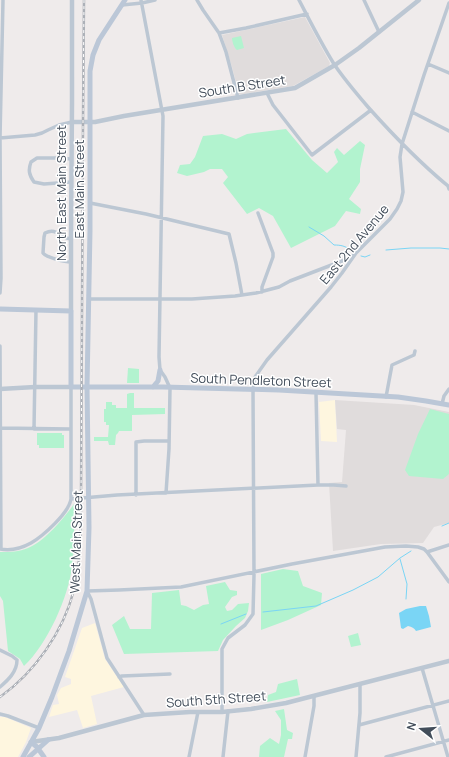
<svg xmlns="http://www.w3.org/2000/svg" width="449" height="757" font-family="Manrope,sans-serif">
<rect width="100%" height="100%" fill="#efebeb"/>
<path fill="#fef6df" d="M335,400L337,442L321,441L319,402Z
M95,623L105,659L124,687L91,696L97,724L83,728L77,710L49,717L53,705L59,704L57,695L61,688L71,684V679L65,677L82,628Z
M0,717H5L31,728L26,742L18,757H0Z"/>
<path fill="#e0dcdc" d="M305,17L330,63L329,66L293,86L244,94H239L232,67L222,35Z
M335,400L414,405L449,412V523L434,527L423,543L381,544L333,551L329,483L342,482L346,430L337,429Z"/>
<path fill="#b2f3cf" d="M241,36L244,48L237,50C234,48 232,41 232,38Z
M286,129L312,160L327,173L338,162L334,152L337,148L344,155L360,141L365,145L360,169V182L349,199L361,209L360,214L346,211L335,226L291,248L273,216L259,208L247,214L223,183L228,177L222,169H210L204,172L187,176L177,173L180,165L190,164L195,157L203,136L222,134L236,139L247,134Z
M128,368L139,369V383H127Z
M130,393H134V408H165V414L132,415V431H119L118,433L116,435L115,445H109L108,441H94V437H108L109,425H106V422H104V409H106V402H112V405H116V408H127V394Z
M430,409L449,414V474L443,479L409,476L405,470L418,434Z
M37,433H62V435H64V448H39V445H37Z
M74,504C74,524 75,545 72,566C69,596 47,645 24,666L20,659L8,651L3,601L0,596V552C10,552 19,552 28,548C44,542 64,518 74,504Z
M283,569L298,571L303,586L322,593L321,605L288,620L261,630V574Z
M225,582L230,590L237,591V595L232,597L225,607L227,611L232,610L238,604L249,603L248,611L245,618L236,626L223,640L218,651L124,654L112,625L124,616L130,629H151L152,593L179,590L181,605L186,606L194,610L203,605L209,604L206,586Z
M358,633L361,645L351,647L348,636Z
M297,679L300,695L267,702L268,695L276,692L278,684Z
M284,709L287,730L293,733L292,739H288L284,757H259L260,746L270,738L279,744L281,735V720L275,711Z"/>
<path fill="#7ad5f5" d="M420,606H426L429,616L431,627L416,631C414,628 412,627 408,626L403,629L401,628L399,613L406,609Z"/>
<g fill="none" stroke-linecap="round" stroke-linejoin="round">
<path stroke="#7ad5f5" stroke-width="1" d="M309,227L324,236L334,245C341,245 345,246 351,250
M386,250L411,248H440L449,249
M361,256L365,257L370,255
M442,526L449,523
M400,559L407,584L406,599
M263,612L316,606L353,590L378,577L400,558L411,551
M221,624L246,614"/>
<path stroke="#bcc7d3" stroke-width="3.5" d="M141,0L163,116L159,357L160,370L165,377L170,388L169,449L166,493
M197,0L203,10L219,33L246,28L307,14
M299,0C310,21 321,43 334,64C344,79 356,93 368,107C393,135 419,162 448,186L449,189
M364,0L379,32
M122,5L142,3L155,0
M219,33L226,52L238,98
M428,64L449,73
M267,93L273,105L312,155L371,110
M412,112L449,131
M0,138L35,135L42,133L48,130L59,125L72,122
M71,182L44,184L34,182C29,175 28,170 31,162L37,158H59L71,159
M90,203L146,214L229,234L236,263L242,295
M258,213L273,253V257L262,287V292
M71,239C60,238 57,227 45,233L44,237L43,253C47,258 65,262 71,262
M0,293L1,278L0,138L3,0
M89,299H192L235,296L256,293L279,287L290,281L342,261L354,255
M0,346L1,549
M316,393L318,485
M386,397L392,365L414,355L415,351
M442,404L444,396L449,389
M0,428L70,429
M34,429L36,310
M136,495V442L144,441H169
M71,499L117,495L318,485H334L346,486
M0,549C10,551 22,548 31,543C43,536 69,513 71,499V387
M427,552L449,582
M0,650L12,656L17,660C17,672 8,680 0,687
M422,668L448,757
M119,677L122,676L170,674
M222,712V649L228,638L245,625L253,614L254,575L253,390L255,377L267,360L331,287L342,273L356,253L390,219L397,209L401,201L403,192L400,157L402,144L424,75L449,3
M0,714L8,716L39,728
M144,715L107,658L91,599L87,591L119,590L181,587L292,564L385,547L406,546L418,547L424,549L427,552L449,545
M359,725L449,701
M189,757L198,712
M223,757L228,711
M305,757L314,706V696
M356,757L360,713V684
M386,757L449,740"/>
<path stroke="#bcc7d3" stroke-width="4.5" d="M72,122H95L124,116L295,88L335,65L359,48L419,0
M71,311V239L72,102V0
M0,389L35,387H71
M31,742L59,738L144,715L190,712H222L251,709L286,703L449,661"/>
<path stroke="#bbc7d7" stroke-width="5" d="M0,309L71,311V387H163L279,390L398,397L426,401L449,405
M153,387L158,381L160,370
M31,742L37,747L44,757
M23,757L39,728L52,697L69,651L87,591L89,528L87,387L90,230V71L93,55L99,40L125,0
M29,757L48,740"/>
<g stroke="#acb0b7" stroke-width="2.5">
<path id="rail" d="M0,697C35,672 63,632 74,590C81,561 81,529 81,498L83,122L84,0"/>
</g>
<use href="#rail" stroke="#fff" stroke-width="1" stroke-dasharray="3" stroke-linecap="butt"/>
</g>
<g text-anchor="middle" stroke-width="3" stroke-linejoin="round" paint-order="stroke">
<g font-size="13" fill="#424d5a" stroke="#fff">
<text transform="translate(242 86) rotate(-9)" y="5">South B Street</text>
<text transform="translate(79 189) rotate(-90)" y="5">East Main Street</text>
<text transform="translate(61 193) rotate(-90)" y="5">North East Main Street</text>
<text transform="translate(354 244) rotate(-50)" y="5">East 2nd Avenue</text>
<text transform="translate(261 380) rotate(2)" y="5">South Pendleton Street</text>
<text transform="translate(76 542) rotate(-88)" y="5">West Main Street</text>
<text transform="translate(216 699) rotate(-4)" y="5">South 5th Street</text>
</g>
</g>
<g transform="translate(421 729) rotate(287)" stroke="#ffffff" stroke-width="3" paint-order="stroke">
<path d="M0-3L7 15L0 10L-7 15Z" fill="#424d5a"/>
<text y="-6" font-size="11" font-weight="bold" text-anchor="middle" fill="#424d5a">N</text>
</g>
</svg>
